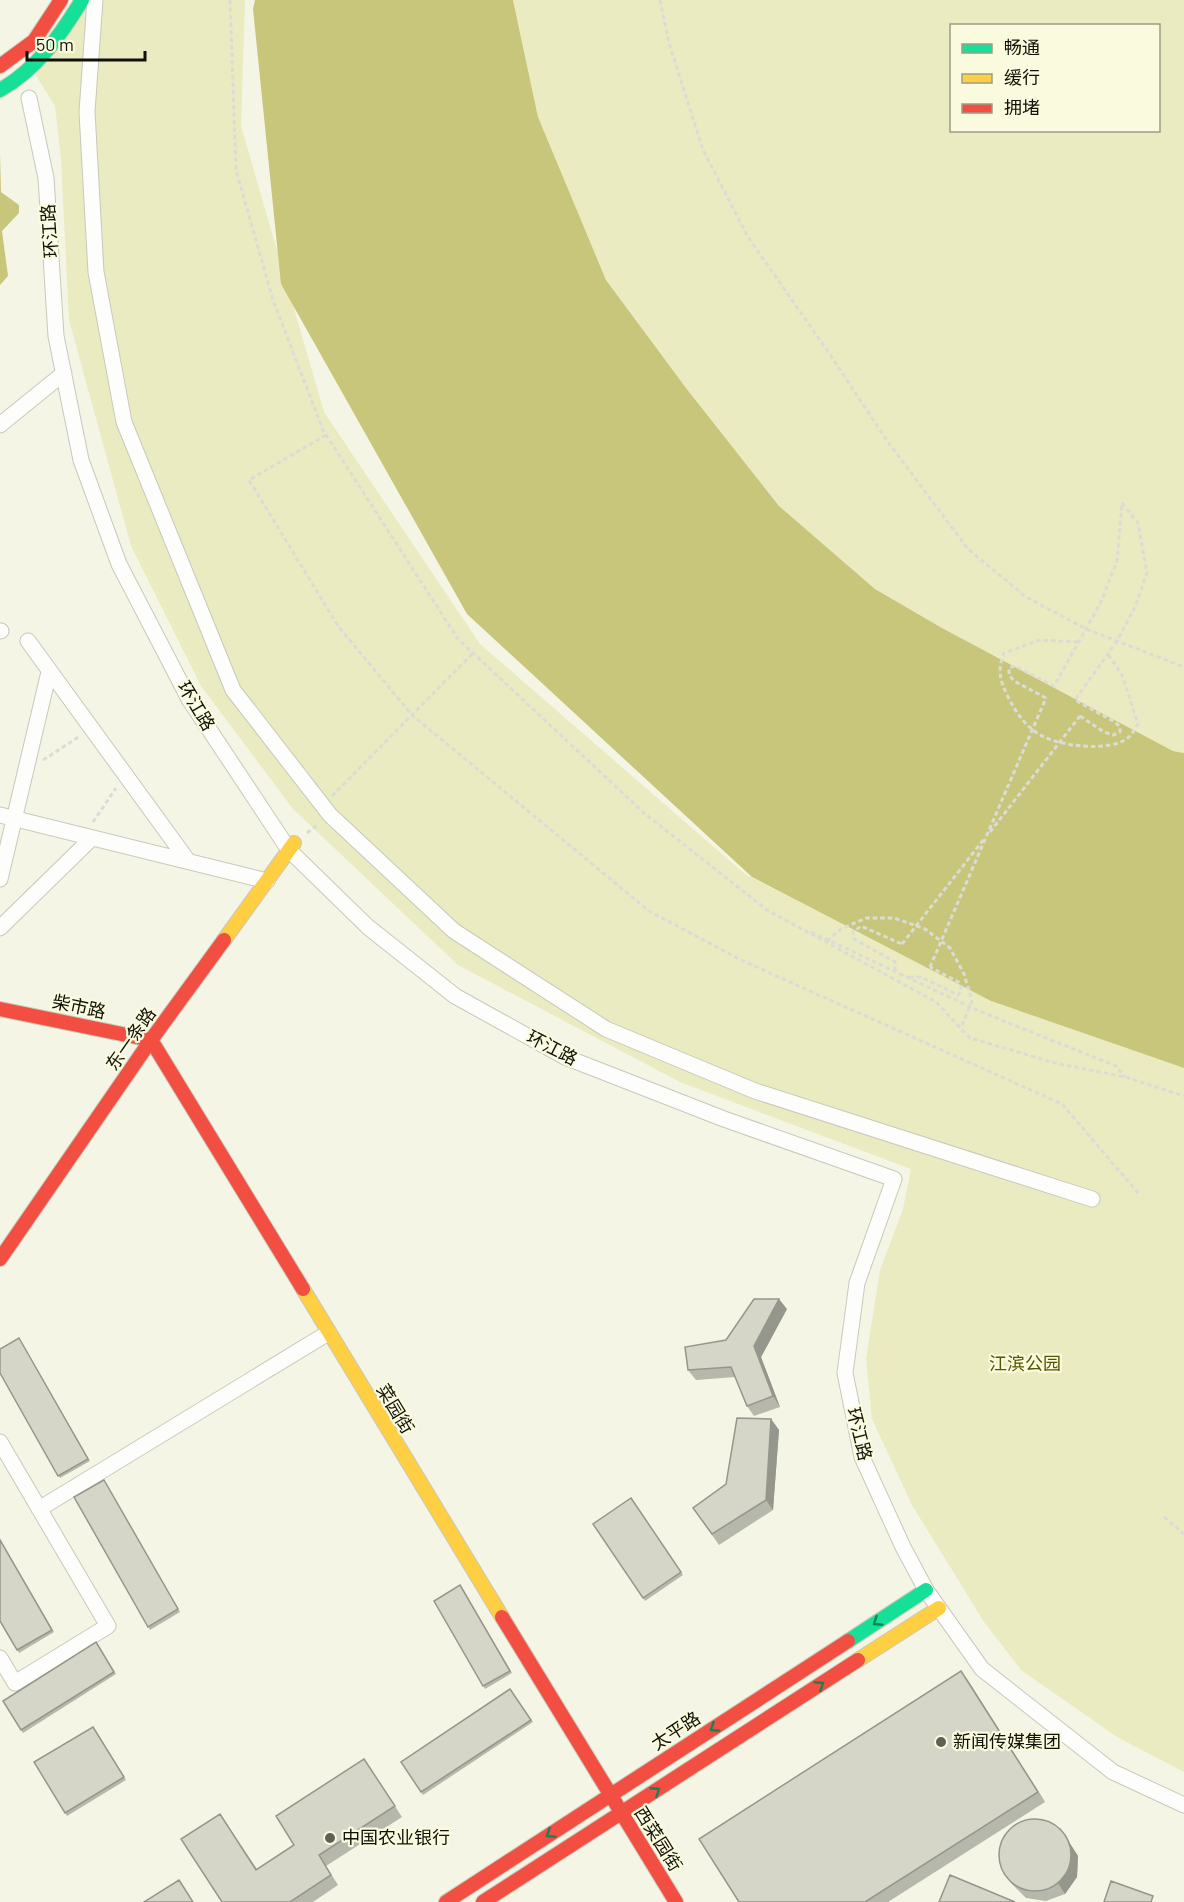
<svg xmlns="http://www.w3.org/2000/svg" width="1184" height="1902" font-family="Barlow,'Noto Sans SC',sans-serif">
<rect width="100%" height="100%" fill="#f4f5e4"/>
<path fill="#ebebc1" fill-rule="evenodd" d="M86,0H245L241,126L324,412L480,644L745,874L991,1001L1184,1068V1772L1117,1737L1021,1670L984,1622L912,1505L872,1419L866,1359L880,1270L903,1209L911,1169L680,1082L458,965L293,809L201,686L131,546L69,320L61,160L55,106L35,74Z
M513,0H1184V753L1173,751L942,628L875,589L779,506L686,388L606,280L538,117ZM952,26H1158V130H952Z"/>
<path fill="#c8c67a" d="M255,0H513L538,117L606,280L686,388L779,506L875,589L942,628L1173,751L1184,753V1068L991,1001L752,877L467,614L281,284L253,9Z
M0,154L1,192L19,205V213L2,231L8,276L0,285Z"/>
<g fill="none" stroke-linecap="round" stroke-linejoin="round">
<g stroke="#c8c8bc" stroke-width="17">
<path id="street" d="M95,0L87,112L96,272L124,422L233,690L330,815L454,931L606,1029L755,1091L1092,1199
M29,98L46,178L56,336L81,460L119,564L189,699L289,850L368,927L455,996L565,1057L724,1119L894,1179L857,1283L845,1373L862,1457L903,1547L926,1590L982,1669L1113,1772L1184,1805
M0,425L64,373
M0,631H1
M28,641L188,861
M0,815L267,881
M0,879L49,672
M0,928L92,838
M0,1442L108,1626L15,1683L0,1658
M39,1509L328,1333"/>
</g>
<g stroke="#c8c8bc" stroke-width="16">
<path id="fast" d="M0,90C37,69 60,36 82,0
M848,1641L926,1590"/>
</g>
<g stroke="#c8c8bc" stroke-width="16">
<path id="slow" d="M224,940L294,843
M303,1289L502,1617
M858,1660L939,1608"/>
</g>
<g stroke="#c8c8bc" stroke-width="16">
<path id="jam" d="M0,66L34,41L61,0
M0,1009L151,1040L303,1289
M0,1259L151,1040L224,940
M502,1617L676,1902
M446,1902L848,1641
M483,1902L858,1660"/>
</g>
<path stroke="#dcdcd7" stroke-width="3" stroke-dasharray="4.5 3" stroke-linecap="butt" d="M230,0L236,170L273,300L323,430L458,639L644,813L767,910L936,1002L970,1038L1055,1063L1125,1077L1184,1096
M660,0L669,43L703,150L748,237L831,356L888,442L968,549L1026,597L1086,629L1184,667
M326,435L249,480L338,626L412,715L649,911L743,961L1062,1104L1139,1194
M1078,642L1040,640L1004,653C997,671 1000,680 1008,697C1016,712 1023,723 1037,733C1055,746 1113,754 1130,736C1133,733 1135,728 1138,724L1122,675L1108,654
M1046,698L1014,681L1009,675V668L1015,666L1054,686L1101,602L1117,561L1122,503
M1080,716L1104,732L1113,735L1120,732V727L1115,722L1075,700L1117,641L1135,607L1147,573L1138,523L1122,503
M43,760L80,736
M332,796L473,653
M93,822L116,788
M307,833L319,824
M811,932L979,1011L1116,1066L1125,1077
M827,941L841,929L866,918H894L925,929L950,948L964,974L972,1001L961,1028
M895,971V962L854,939L853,932L861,926L902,944
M909,977H921L958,995L962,990L960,983L930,967
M1164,1517L1184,1534"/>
<use href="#street" stroke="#fdfefb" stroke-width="15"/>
<use href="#fast" stroke="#16e098" stroke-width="14"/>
<use href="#slow" stroke="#ffcf43" stroke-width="14"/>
<use href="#jam" stroke="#f24e42" stroke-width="14"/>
<path stroke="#dcdcd7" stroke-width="3" stroke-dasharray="4.5 3" stroke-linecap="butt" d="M990,832L1080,716
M902,944L984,839
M930,967L1046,698"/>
</g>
<path fill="#b7b8ac" d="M787,1309L761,1357L780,1407L754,1416L747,1406L735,1377L696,1380L688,1370L726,1340Z
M19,1338L90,1461L60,1478L0,1373Z
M771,1419L779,1430L773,1510L719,1545L693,1508L726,1484Z
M104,1480L180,1612L150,1630L74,1497Z
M631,1498L683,1575L645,1601L643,1598Z
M0,1540L54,1632L19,1653L0,1621Z
M460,1585L512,1673L485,1689L434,1601Z
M96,1642L116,1674L23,1733L3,1701Z
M961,1671L1045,1802L888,1902H739Z
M510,1689L533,1722L423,1795L401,1762Z
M93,1727L126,1780L67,1816L34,1762Z
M364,1759L402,1817L326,1866L338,1885L313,1902H222L220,1814L257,1869L294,1845Z
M1060,1828L1078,1856L1077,1877L1065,1894L1046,1901L1026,1898L1011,1883L1004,1873Z"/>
<path fill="#95968c" d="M779,1299L787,1309L761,1357L780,1407L773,1396L754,1346Z
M771,1419L779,1430L773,1510L766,1500Z
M961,1671L969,1682L1045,1802L1038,1792Z
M1060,1828L1078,1856L1077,1877L1065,1894L1058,1883Z"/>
<path fill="#d5d6c8" stroke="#95968c" stroke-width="1.5" d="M754,1299H779L754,1346L773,1396L747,1406L731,1367L688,1370L685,1347L726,1340Z
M19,1338L88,1459L58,1476L0,1373V1349Z
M737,1418L771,1419L766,1500L712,1534L693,1508L726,1484Z
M104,1480L178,1609L148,1627L74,1497Z
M631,1498L681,1572L643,1598L593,1524Z
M0,1540L52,1630L17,1650L0,1621Z
M460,1585L510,1671L483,1686L434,1601Z
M96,1642L114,1672L21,1730L3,1701Z
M961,1671L1038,1792L865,1902H739L699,1839Z
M510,1689L531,1720L421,1792L401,1762Z
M93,1727L124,1777L65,1813L34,1762Z
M364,1759L395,1806L319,1855L331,1875L290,1902H222L181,1839L220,1814L256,1870L294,1845L276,1816Z
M999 1855a36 36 0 1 1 72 0a36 36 0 1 1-72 0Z
M950,1875L1015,1902H939Z
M179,1880L193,1902H144Z
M1111,1881L1153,1896L1151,1902H1104Z"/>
<defs><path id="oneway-chevron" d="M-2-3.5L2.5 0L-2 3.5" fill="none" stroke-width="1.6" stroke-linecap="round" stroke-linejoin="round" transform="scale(1.5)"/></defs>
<g stroke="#148357">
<use href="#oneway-chevron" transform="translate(877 1622) rotate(147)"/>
<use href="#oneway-chevron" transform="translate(820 1685) rotate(-33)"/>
<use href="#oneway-chevron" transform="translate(714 1728) rotate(147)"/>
<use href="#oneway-chevron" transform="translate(656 1791) rotate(-33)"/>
<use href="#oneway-chevron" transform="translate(550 1834) rotate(147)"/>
</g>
<g fill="#606154" stroke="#fafbde" stroke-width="2">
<circle cx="941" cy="1742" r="6"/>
<circle cx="330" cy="1838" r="6"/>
</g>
<g text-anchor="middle" stroke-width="4.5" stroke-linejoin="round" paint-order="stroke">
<g font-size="18" fill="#111107" stroke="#fafbde">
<text transform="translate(50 231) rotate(-94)" y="6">环江路</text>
<text transform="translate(196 706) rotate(59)" y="6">环江路</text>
<text transform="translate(79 1007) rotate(12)" y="6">柴市路</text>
<text transform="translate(131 1039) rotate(-55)" y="6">东一条路</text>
<text transform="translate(552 1048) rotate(27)" y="6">环江路</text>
<text transform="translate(395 1409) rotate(59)" y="6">菜园街</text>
<text transform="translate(859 1434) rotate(76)" y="6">环江路</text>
<text transform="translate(676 1731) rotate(-33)" y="6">太平路</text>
<text transform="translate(658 1839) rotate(58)" y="6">西菜园街</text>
</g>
<g font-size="18" fill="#565402" stroke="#fafbde">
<text x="1025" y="1370">江滨公园</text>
</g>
<g font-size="18" fill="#111107" stroke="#fafbde" text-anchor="start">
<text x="953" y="1748">新闻传媒集团</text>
<text x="342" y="1844">中国农业银行</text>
</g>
</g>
<rect x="950" y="24" width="210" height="108" fill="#fafbde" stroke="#9d9d88" stroke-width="1.5"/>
<rect x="962" y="44" width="30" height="9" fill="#16e098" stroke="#9d9d88" stroke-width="1.5"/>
<text x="1004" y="54" font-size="18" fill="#111107">畅通</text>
<rect x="962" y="74" width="30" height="9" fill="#ffcf43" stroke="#9d9d88" stroke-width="1.5"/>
<text x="1004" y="84" font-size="18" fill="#111107">缓行</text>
<rect x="962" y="104" width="30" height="9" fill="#f24e42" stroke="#9d9d88" stroke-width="1.5"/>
<text x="1004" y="114" font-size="18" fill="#111107">拥堵</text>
<path d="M27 51v9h118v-9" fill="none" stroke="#111107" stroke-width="3"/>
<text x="36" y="51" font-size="18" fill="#111107" stroke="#fafbde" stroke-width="4.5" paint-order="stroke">50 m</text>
</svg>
